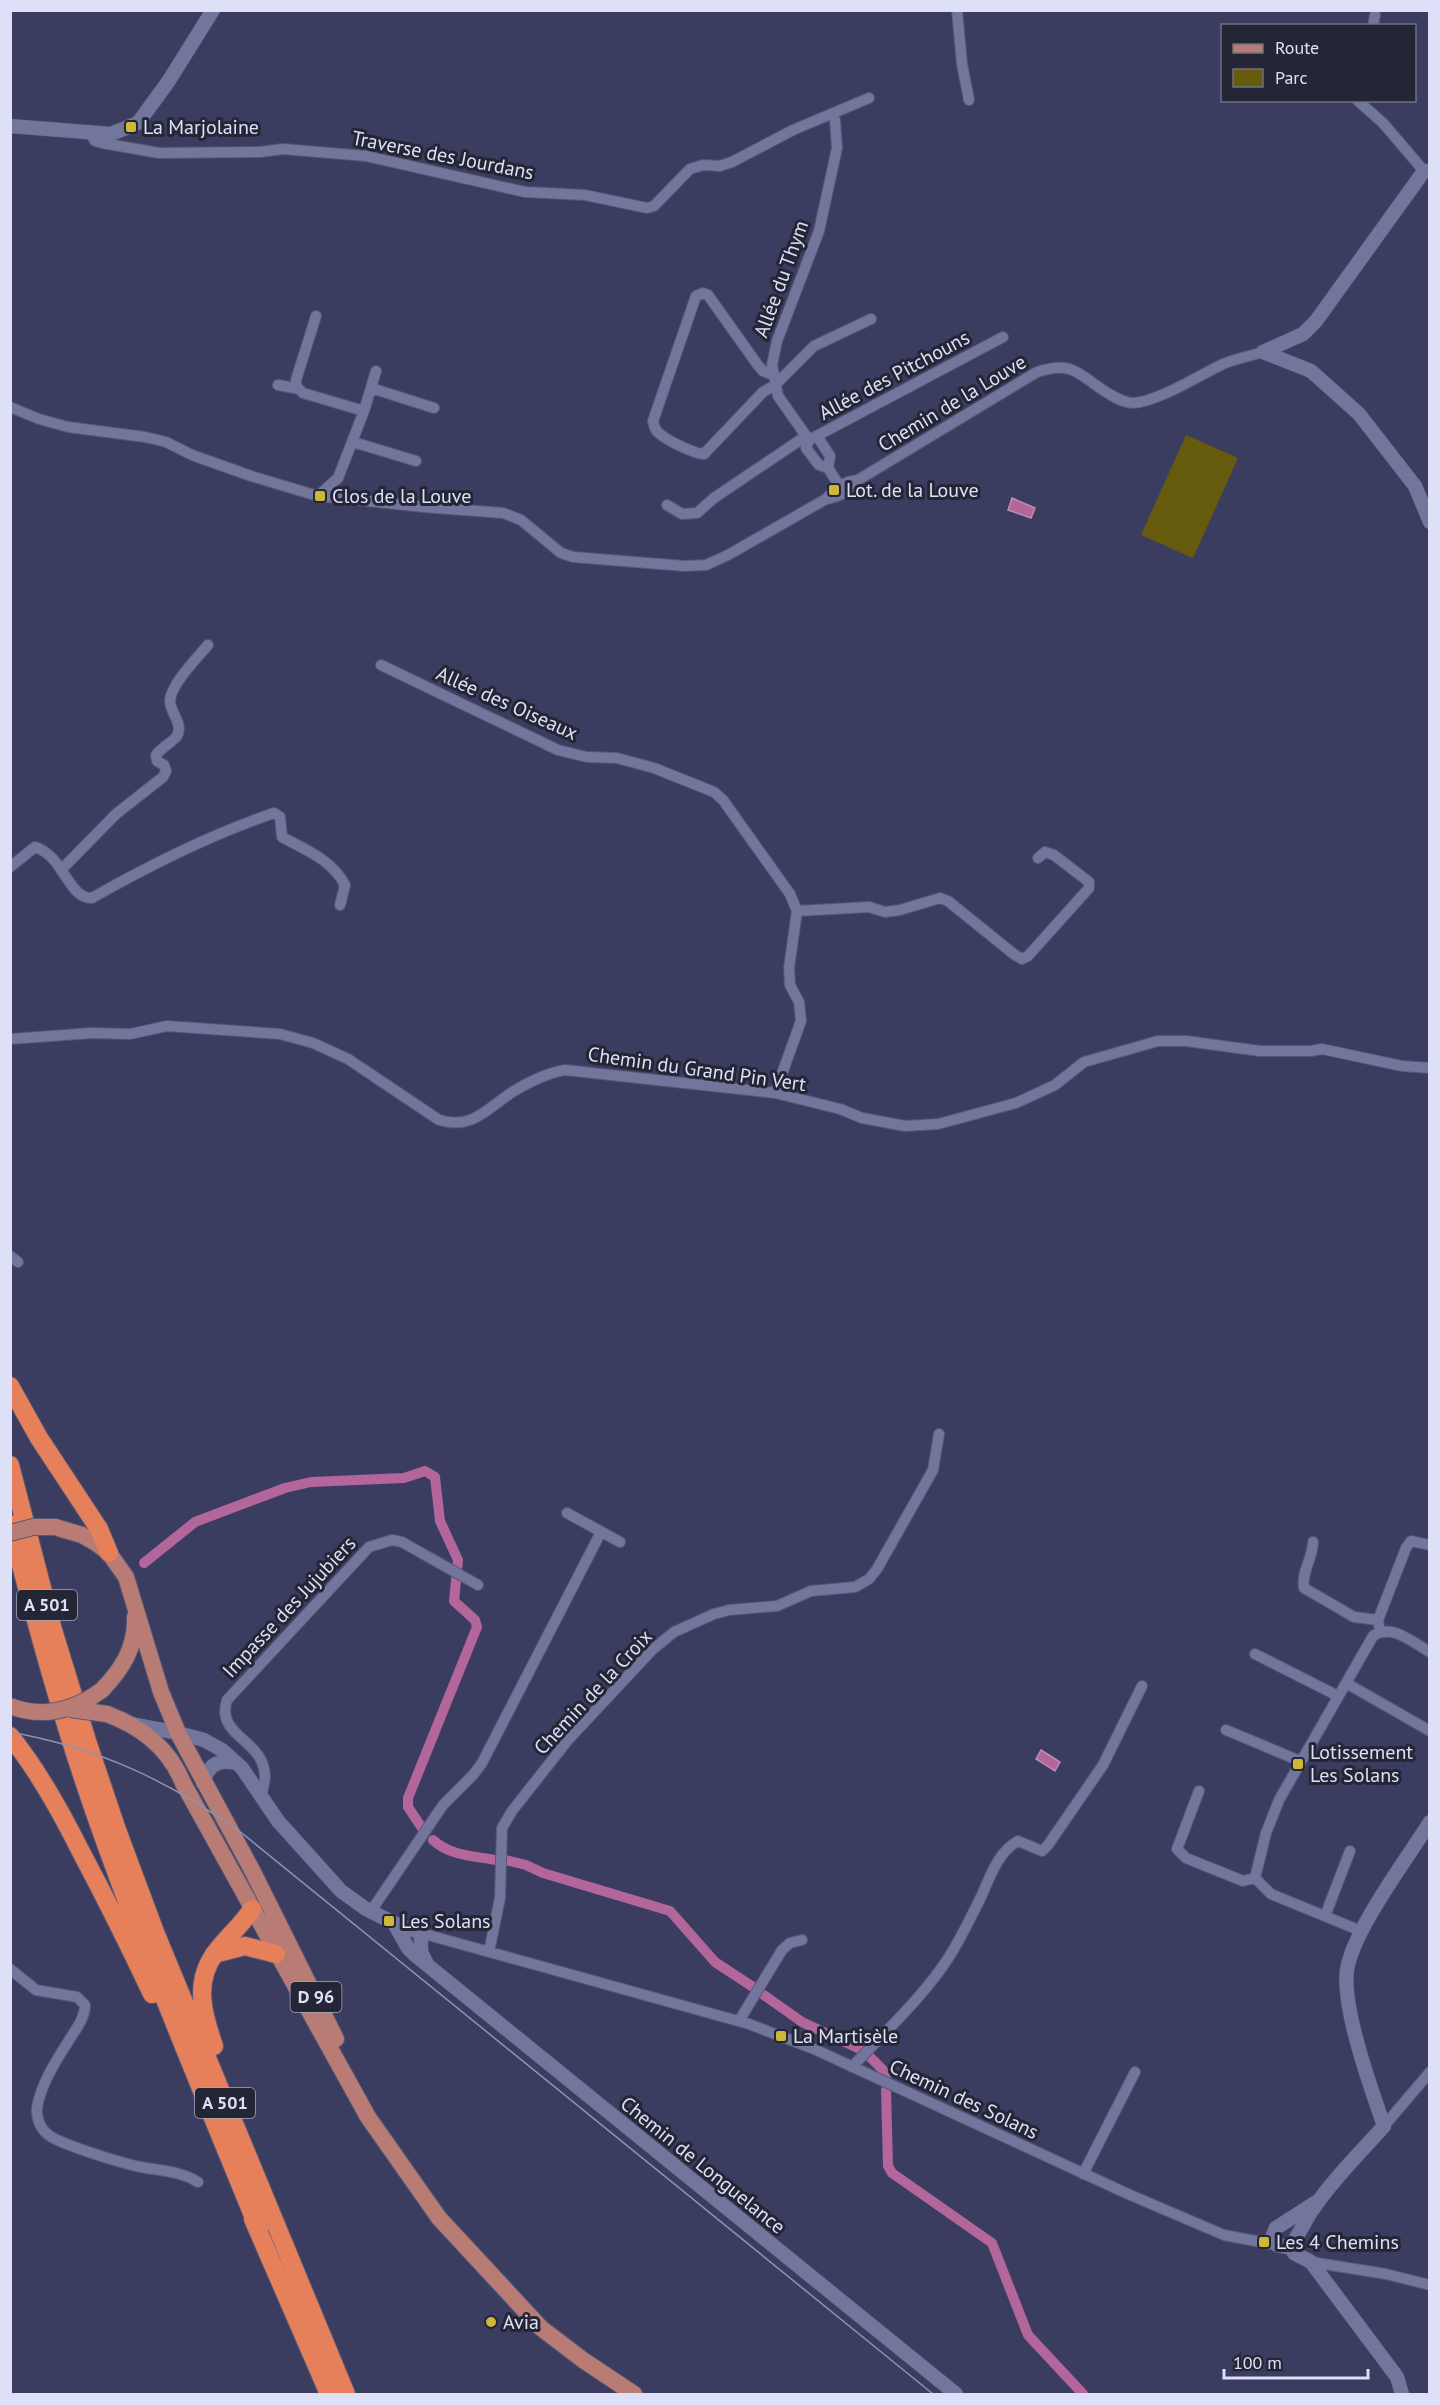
<svg xmlns="http://www.w3.org/2000/svg" width="1440" height="2405" font-family="'PT Sans',sans-serif">
<rect width="100%" height="100%" fill="#3b3d60"/>
<path fill="#665b0c" d="M1186,435L1238,458L1193,558L1141,535Z"/>
<path fill="#b26699" stroke="#bf8bb5" stroke-width="1.5" d="M1012,498L1035,508L1031,518L1008,510Z
M1041,1750L1060,1762L1055,1771L1036,1759Z"/>
<g fill="none" stroke-linecap="round" stroke-linejoin="round">
<path stroke="#b26699" stroke-width="10" d="M144,1563L195,1522L285,1488L311,1482L404,1478L425,1471L435,1477L440,1521L458,1560L454,1601L475,1620L477,1627L408,1798V1807L422,1828
M433,1840C450,1856 474,1856 496,1860
M505,1860L526,1865L543,1873L670,1911L715,1962L753,1987
M761,1993L802,2022L862,2050
M869,2056L883,2070L886,2078
M886,2090L888,2166L892,2173L992,2243L1028,2335L1083,2394"/>
<g stroke="#565876" stroke-width="12">
<path id="minor" d="M957,10L962,64L969,100
M1373,26L1375,15
M1357,100L1383,123L1424,171
M90,133L95,141L102,143L159,153L260,152L283,149L366,156L525,192L585,195L647,208L654,206L690,169L703,165L720,166L732,162L793,130L869,98
M316,316L296,380V386L303,393L364,411
M773,375L763,371L757,364L708,295L703,293L696,296L653,421C654,426 655,431 660,434C668,441 695,454 704,454L763,392L775,385L814,346L871,319
M278,385L299,389
M371,388L434,408
M10,407L39,419L68,427L145,437L166,442L192,455L251,476L318,496L424,507L503,513L521,520L561,553L573,557L685,566L706,565L728,555L826,499C836,488 844,481 858,480
M817,436L830,456L828,468
M809,440L778,396L772,365L777,341L819,231L837,148L835,120
M353,442L416,461
M842,490L828,468L819,465L806,448L809,440L1003,337
M318,496L338,478L364,411L376,371
M827,499C841,496 850,491 858,480L1037,372C1077,359 1080,378 1111,395C1118,399 1125,403 1133,403C1157,402 1200,375 1223,364C1235,359 1250,356 1263,352
M667,505L682,514L697,513L714,498L806,436
M381,665L558,750L587,757L617,758L654,768L714,792L723,800L790,894L797,911L789,968L790,985L799,1002L801,1021L775,1093
M10,867L35,847C45,850 56,860 61,870L116,814L163,777L166,771L164,765L157,761L156,755C162,747 174,741 177,736C184,723 169,712 170,700C172,683 197,658 208,645
M61,870C69,880 77,899 92,898C150,865 210,835 274,813L280,817L282,837C306,850 332,860 345,885L340,905
M797,911L869,907L885,912L900,910L940,898L948,901L1015,955L1022,959L1028,956L1089,888V882L1054,855L1045,852L1038,858
M10,1039L92,1033L130,1034L167,1026L280,1034L313,1043L348,1059L439,1120C474,1130 487,1108 514,1091C529,1082 547,1073 565,1070L775,1093L840,1109L862,1118L905,1126L938,1124L1016,1103L1055,1085L1084,1062L1158,1041H1186L1260,1051H1311L1322,1049L1402,1066L1430,1068
M10,1256L18,1262
M567,1513L620,1542
M1313,1542C1313,1558 1301,1572 1304,1588L1354,1617L1378,1620
M1379,1626L1378,1620L1406,1548L1411,1541L1430,1545
M1255,1654L1338,1696
M1346,1683L1430,1731
M1226,1730L1300,1761
M1199,1791L1177,1849L1186,1858L1243,1881L1255,1878
M261,1795C263,1789 265,1782 265,1776C264,1739 215,1737 227,1700L369,1547L392,1540L402,1542L478,1585
M371,1911L443,1805L473,1775L482,1763L601,1532
M1325,1916L1350,1851
M1361,1931L1271,1894L1255,1878L1266,1833L1279,1800L1373,1636C1392,1623 1412,1642 1430,1652
M421,1933L749,2024L814,2049L1128,2194L1224,2235L1277,2245
M489,1952L500,1898L502,1828L512,1811L568,1740L652,1650L674,1632L714,1614L729,1610L777,1606L811,1591L855,1587L869,1579L877,1569L933,1470L939,1434
M10,1969L36,1990L77,1997L85,2005C85,2019 75,2030 68,2042C56,2060 40,2086 37,2108C36,2119 41,2130 50,2136C63,2145 124,2164 141,2167C161,2171 180,2171 198,2182
M739,2021L782,1950L790,1943L802,1940
M852,2067C884,2033 924,1996 949,1957C961,1938 971,1917 981,1897C990,1877 998,1852 1018,1841L1042,1851L1048,1845L1103,1765L1142,1686
M1384,2126L1430,2072
M1083,2174L1135,2072
M1311,2262L1386,2274L1430,2285"/>
</g>
<g stroke="#565876" stroke-width="15">
<path id="tertiary" d="M10,126L111,134L138,123L168,82L213,10
M1263,352L1303,334L1316,321L1424,171H1430
M1263,352L1311,371L1359,414L1415,486L1430,522
M131,1724L178,1733L204,1740L222,1750L242,1768L278,1821L341,1891L366,1909L394,1923L421,1933V1952L426,1962
M203,1783C208,1765 218,1759 236,1763
M394,1923L408,1948L415,1955L956,2394
M1318,2201L1276,2228L1273,2235L1277,2245L1288,2247C1295,2244 1306,2218 1313,2209C1333,2179 1360,2153 1384,2126C1371,2088 1342,2009 1347,1970C1353,1930 1407,1859 1430,1822
M1291,2246L1294,2253L1311,2262L1397,2377L1402,2394"/>
</g>
<g stroke="#565876" stroke-width="18">
<path id="primary" d="M55,1527L82,1535L96,1543L109,1553L126,1577L161,1692L178,1733L253,1872L336,2039
M102,1690C122,1669 136,1648 135,1617
M107,1714C142,1727 169,1748 183,1783L368,2117L439,2218L541,2328L583,2360L634,2394"/>
</g>
<g stroke="#565876" stroke-width="20">
<path id="motorway" d="M10,1386L39,1438L99,1529L109,1553
M10,1465L53,1630L88,1744L117,1830L155,1932L346,2394
M10,1524C36,1622 62,1720 96,1816C145,1956 203,2093 259,2230
M10,1736C38,1770 60,1810 80,1850C105,1897 129,1945 152,1994
M214,1954L245,1946L276,1954
M214,2046C203,2014 193,1982 216,1952C227,1937 242,1925 252,1909
M253,2219L329,2394"/>
</g>
<use href="#minor" stroke="#72769d" stroke-width="10"/>
<use href="#tertiary" stroke="#72769d" stroke-width="14"/>
<use href="#primary" stroke="#b87c75" stroke-width="16"/>
<use href="#motorway" stroke="#e6805b" stroke-width="18"/>
<path stroke="#8f92ae" stroke-width="1.5" d="M10,1732C99,1748 170,1781 243,1834L933,2394"/>
<g stroke="#565876" stroke-width="18" stroke-linecap="butt">
<path id="primary-bridge" d="M10,1533L33,1527H55
M10,1706C43,1719 75,1710 102,1690
M70,1709L107,1714"/>
</g>
<use href="#primary-bridge" stroke="#b87c75" stroke-width="16"/>
</g>
<g fill="#ccb938" stroke="#242636" stroke-width="2">
<rect x="125" y="121" width="12" height="12" rx="3"/>
<rect x="828" y="484" width="12" height="12" rx="3"/>
<rect x="314" y="490" width="12" height="12" rx="3"/>
<rect x="1292" y="1758" width="12" height="12" rx="3"/>
<rect x="383" y="1915" width="12" height="12" rx="3"/>
<rect x="775" y="2030" width="12" height="12" rx="3"/>
<rect x="1258" y="2236" width="12" height="12" rx="3"/>
<circle cx="491" cy="2322" r="6"/>
</g>
<g text-anchor="middle" stroke-width="6" stroke-linejoin="round" paint-order="stroke">
<g fill="#242636" stroke="#a6a8bc" stroke-width="1.5">
<rect x="17" y="1590" width="60" height="30" rx="4.5"/>
<rect x="290.5" y="1982" width="51" height="30" rx="4.5"/>
<rect x="195" y="2088" width="60" height="30" rx="4.5"/>
</g>
<g font-size="18" font-weight="bold" fill="#dde0f6">
<text x="47" y="1611">A 501</text>
<text x="316" y="2003">D 96</text>
<text x="225" y="2109">A 501</text>
</g>
<g font-size="20" fill="#dde0f6" stroke="#242636" text-anchor="start">
<text x="143" y="134">La Marjolaine</text>
<text x="846" y="497">Lot. de la Louve</text>
<text x="332" y="503">Clos de la Louve</text>
<text x="1310" y="1759">Lotissement<tspan x="1310" dy="23">Les Solans</tspan></text>
<text x="401" y="1928">Les Solans</text>
<text x="793" y="2043">La Martisèle</text>
<text x="1276" y="2249">Les 4 Chemins</text>
<text x="503" y="2329">Avia</text>
</g>
<g font-size="20" fill="#dde0f6" stroke="#242636">
<text transform="translate(443 155) rotate(11)" y="7">Traverse des Jourdans</text>
<text transform="translate(781 279) rotate(-70)" y="7">Allée du Thym</text>
<text transform="translate(894 375) rotate(-28)" y="7">Allée des Pitchouns</text>
<text transform="translate(952 403) rotate(-31)" y="7">Chemin de la Louve</text>
<text transform="translate(507 703) rotate(24)" y="7">Allée des Oiseaux</text>
<text transform="translate(697 1069) rotate(8)" y="7">Chemin du Grand Pin Vert</text>
<text transform="translate(289 1607) rotate(-47)" y="7">Impasse des Jujubiers</text>
<text transform="translate(593 1692) rotate(-47)" y="7">Chemin de la Croix</text>
<text transform="translate(964 2099) rotate(25)" y="7">Chemin des Solans</text>
<text transform="translate(703 2165) rotate(39)" y="7">Chemin de Longuelance</text>
</g>
</g>
<rect width="1440" height="2405" fill="none" stroke="#dde0f6" stroke-width="24"/>
<rect x="1221" y="24" width="195" height="78" fill="#242636" stroke="#6e7083" stroke-width="1.5"/>
<rect x="1233" y="44" width="30" height="9" fill="#b87c75" stroke="#6e7083" stroke-width="1.5"/>
<text x="1275" y="54" font-size="18" fill="#dde0f6">Route</text>
<rect x="1233" y="69" width="30" height="18" fill="#665b0c" stroke="#6e7083" stroke-width="1.5"/>
<text x="1275" y="84" font-size="18" fill="#dde0f6">Parc</text>
<path d="M1224 2369v9h144v-9" fill="none" stroke="#dde0f6" stroke-width="3"/>
<text x="1233" y="2369" font-size="18" fill="#dde0f6" stroke="#242636" stroke-width="4.5" paint-order="stroke">100 m</text>
</svg>
